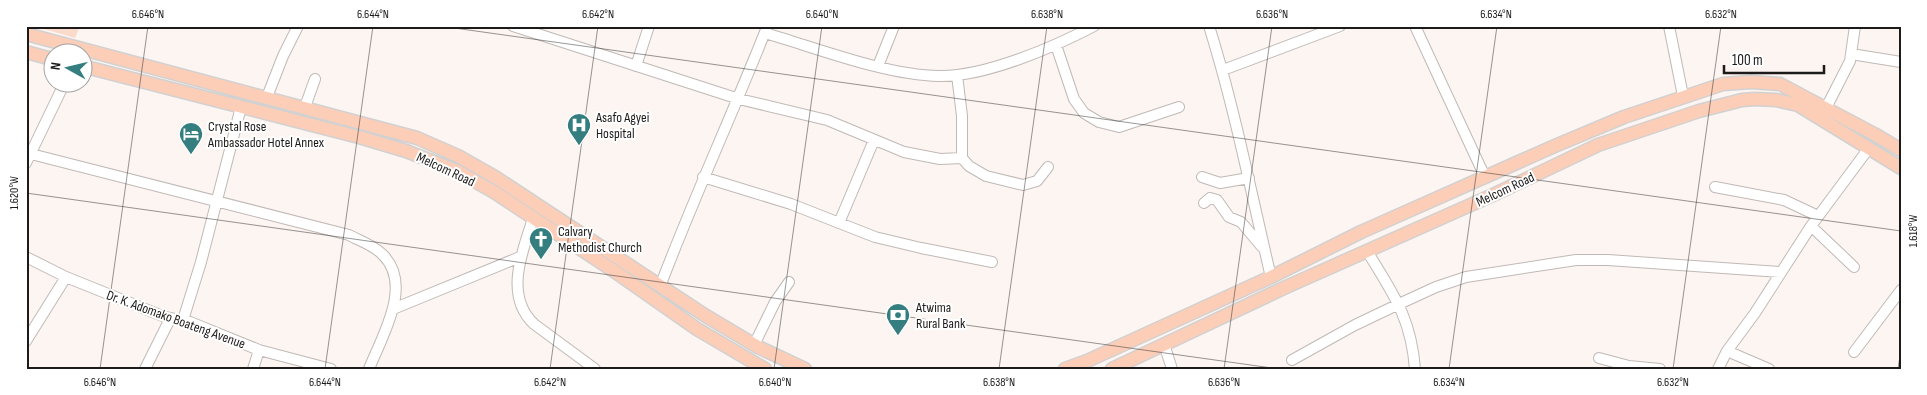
<svg xmlns="http://www.w3.org/2000/svg" width="1927" height="395" font-family="'Sofia Sans Condensed',sans-serif">
<rect width="100%" height="100%" fill="#fcf5f1"/>
<path fill="#fadacb" d="M34,26H80L75,38Z"/>
<g fill="none" stroke-linecap="round" stroke-linejoin="round">
<g stroke="#c0b9b6" stroke-width="12">
<path id="minor" d="M513,26L739,99L827,120L904,152L940,159L962,158
M1209,26C1235,109 1251,193 1271,277
M1415,26L1485,177
M1669,26L1683,96
M765,33C817,48 885,75 939,76C985,77 1054,47 1094,26
M1056,45L1074,99L1084,113L1099,122L1119,127L1179,107
M1851,54L1901,62
M636,66L649,26
M878,66L894,26
M1223,70L1340,26
M957,75L962,116V158L969,166L986,176L1023,185L1037,181L1048,167
M267,97L283,56L298,26
M305,107L315,79
M1826,108L1850,61L1855,26
M31,154L349,235C360,241 373,245 382,254C414,284 382,336 369,369
M26,163L65,82
M703,177L791,204L875,237L921,248L992,262
M1202,177L1220,183L1249,178
M1715,187L1784,200L1818,216
M1204,203L1210,198L1217,200L1229,217L1241,222L1262,247
M533,219C522,252 504,296 534,324L595,369
M839,223L874,140
M1811,226L1854,267
M1367,251C1393,294 1411,317 1415,369
M26,257L66,277L165,317L190,322L259,350L331,369
M661,284C694,197 733,113 767,27
M393,309L520,257
M183,320L201,262L241,107
M26,341L66,277
M1164,344L1172,369
M754,345L775,302L789,282
M1727,351L1769,369
M1854,352L1901,290
M1599,358L1629,366L1660,369
M1292,360L1355,325L1399,304L1436,287L1466,277L1576,260H1608L1781,272
M145,369L170,319
M253,369L259,350
M1718,369L1727,351L1755,313L1811,226L1869,148"/>
</g>
<g stroke="#d2d1d1" stroke-width="15">
<path id="major" d="M26,34L417,138L458,156L495,177L706,316L758,347L805,369
M26,52L52,59
M82,66L359,137L406,151L457,171L494,192L617,273L697,329L765,369
M1065,369L1087,361L1271,277L1361,232L1557,145L1624,117L1723,84L1751,82L1780,84L1876,135L1901,150
M1112,369L1286,287L1493,195L1598,145L1699,111L1742,100L1755,99L1776,100L1798,105L1901,168"/>
</g>
<use href="#minor" stroke="#fff" stroke-width="10"/>
<use href="#major" stroke="#fcceb8" stroke-width="12"/>
</g>
<path fill="none" stroke="#1d1b1a" stroke-width="1" stroke-opacity="0.45" d="M440,26L1901,231M26,193L1279,369M100,369L148,26M325,369L373,26M550,369L598,26M774,369L822,26M999,369L1047,26M1224,369L1272,26M1449,369L1497,26M1673,369L1721,26M1898,369L1901,349"/>
<defs>
<g id="hospital-pin" transform="scale(1.25)"><path d="M0 17L-7.5 6A9.5 9.5 0 1 1 7.5 6Z" fill="#357e7f" stroke="#fff"/><path d="M-5-5h3v3.5h4V-5h3V5h-3V1.5h-4V5h-3Z" fill="#fff"/></g>
<g id="hotel-pin" transform="scale(1.25)"><path d="M0 17L-7.5 6A9.5 9.5 0 1 1 7.5 6Z" fill="#357e7f" stroke="#fff"/><path d="M-6-4.5h1.5V1H6V5H4.5V3h-9V5H-6ZM-4 0a1.8 1.8 0 1 1 3.6 0ZM.5 0V-2.5h3Q6-2.5 6 0Z" fill="#fff"/></g>
<g id="church-pin" transform="scale(1.25)"><path d="M0 17L-7.5 6A9.5 9.5 0 1 1 7.5 6Z" fill="#357e7f" stroke="#fff"/><path d="M-1.2-6h2.4v3.5h3.3v2.4h-3.3V6h-2.4V-.1h-3.3v-2.4h3.3Z" fill="#fff"/></g>
<g id="bank-pin" transform="scale(1.25)"><path d="M0 17L-7.5 6A9.5 9.5 0 1 1 7.5 6Z" fill="#357e7f" stroke="#fff"/><path d="M-6-4H6V4H-6ZM0-2.3a2.3 2.3 0 1 0 0 4.6a2.3 2.3 0 1 0 0-4.6Z" fill="#fff"/></g>
</defs>
<g fill-rule="evenodd">
<use href="#hospital-pin" x="579" y="125"/>
<use href="#hotel-pin" x="191" y="134"/>
<use href="#church-pin" x="541" y="239"/>
<use href="#bank-pin" x="898" y="315"/>
</g>
<g text-anchor="middle" stroke-width="4" stroke-linejoin="round" paint-order="stroke">
<g font-size="14" fill="#1d1b1a" stroke="#fff" text-anchor="start">
<text x="596" y="122">Asafo Agyei<tspan x="596" dy="16">Hospital</tspan></text>
<text x="208" y="131">Crystal Rose<tspan x="208" dy="16">Ambassador Hotel Annex</tspan></text>
<text x="558" y="236">Calvary<tspan x="558" dy="16">Methodist Church</tspan></text>
<text x="916" y="312">Atwima<tspan x="916" dy="16">Rural Bank</tspan></text>
</g>
<g font-size="14" fill="#1d1b1a" stroke="#fff">
<text transform="translate(446 169) rotate(25)" y="5">Melcom Road</text>
<text transform="translate(1505 189) rotate(-25)" y="5">Melcom Road</text>
<text transform="translate(176 319) rotate(20)" y="5">Dr. K. Adomako Boateng Avenue</text>
</g>
</g>
<rect width="1927" height="395" fill="none" stroke="#ffffff" stroke-width="55"/>
<g transform="translate(68 68) rotate(278)"><circle r="24" fill="#ffffff" stroke="#a5a4a3"/>
<path d="M0-4L9 19L0 12L-9 19Z" fill="#357e7f"/>
<text y="-8" font-size="14" font-weight="bold" text-anchor="middle" fill="#1d1b1a">N</text>
</g>
<path d="M1724 65v8h100v-8" fill="none" stroke="#1d1b1a" stroke-width="2.5"/>
<text x="1732" y="65" font-size="15" fill="#1d1b1a" stroke="#ffffff" stroke-width="4" paint-order="stroke">100 m</text>
<rect x="28" y="28" width="1872" height="340" fill="none" stroke="#1d1b1a" stroke-width="2"/>
<g font-size="12" text-anchor="middle" fill="#1d1b1a">
<text x="148" y="18">6.646°N</text>
<text x="373" y="18">6.644°N</text>
<text x="598" y="18">6.642°N</text>
<text x="822" y="18">6.640°N</text>
<text x="1047" y="18">6.638°N</text>
<text x="1272" y="18">6.636°N</text>
<text x="1496" y="18">6.634°N</text>
<text x="1721" y="18">6.632°N</text>
<text transform="translate(14 193) rotate(-90)" y="4">1.620°W</text>
<text transform="translate(1913 231) rotate(-90)" y="4">1.618°W</text>
<text x="100" y="386">6.646°N</text>
<text x="325" y="386">6.644°N</text>
<text x="550" y="386">6.642°N</text>
<text x="775" y="386">6.640°N</text>
<text x="999" y="386">6.638°N</text>
<text x="1224" y="386">6.636°N</text>
<text x="1449" y="386">6.634°N</text>
<text x="1673" y="386">6.632°N</text>
</g>
</svg>
